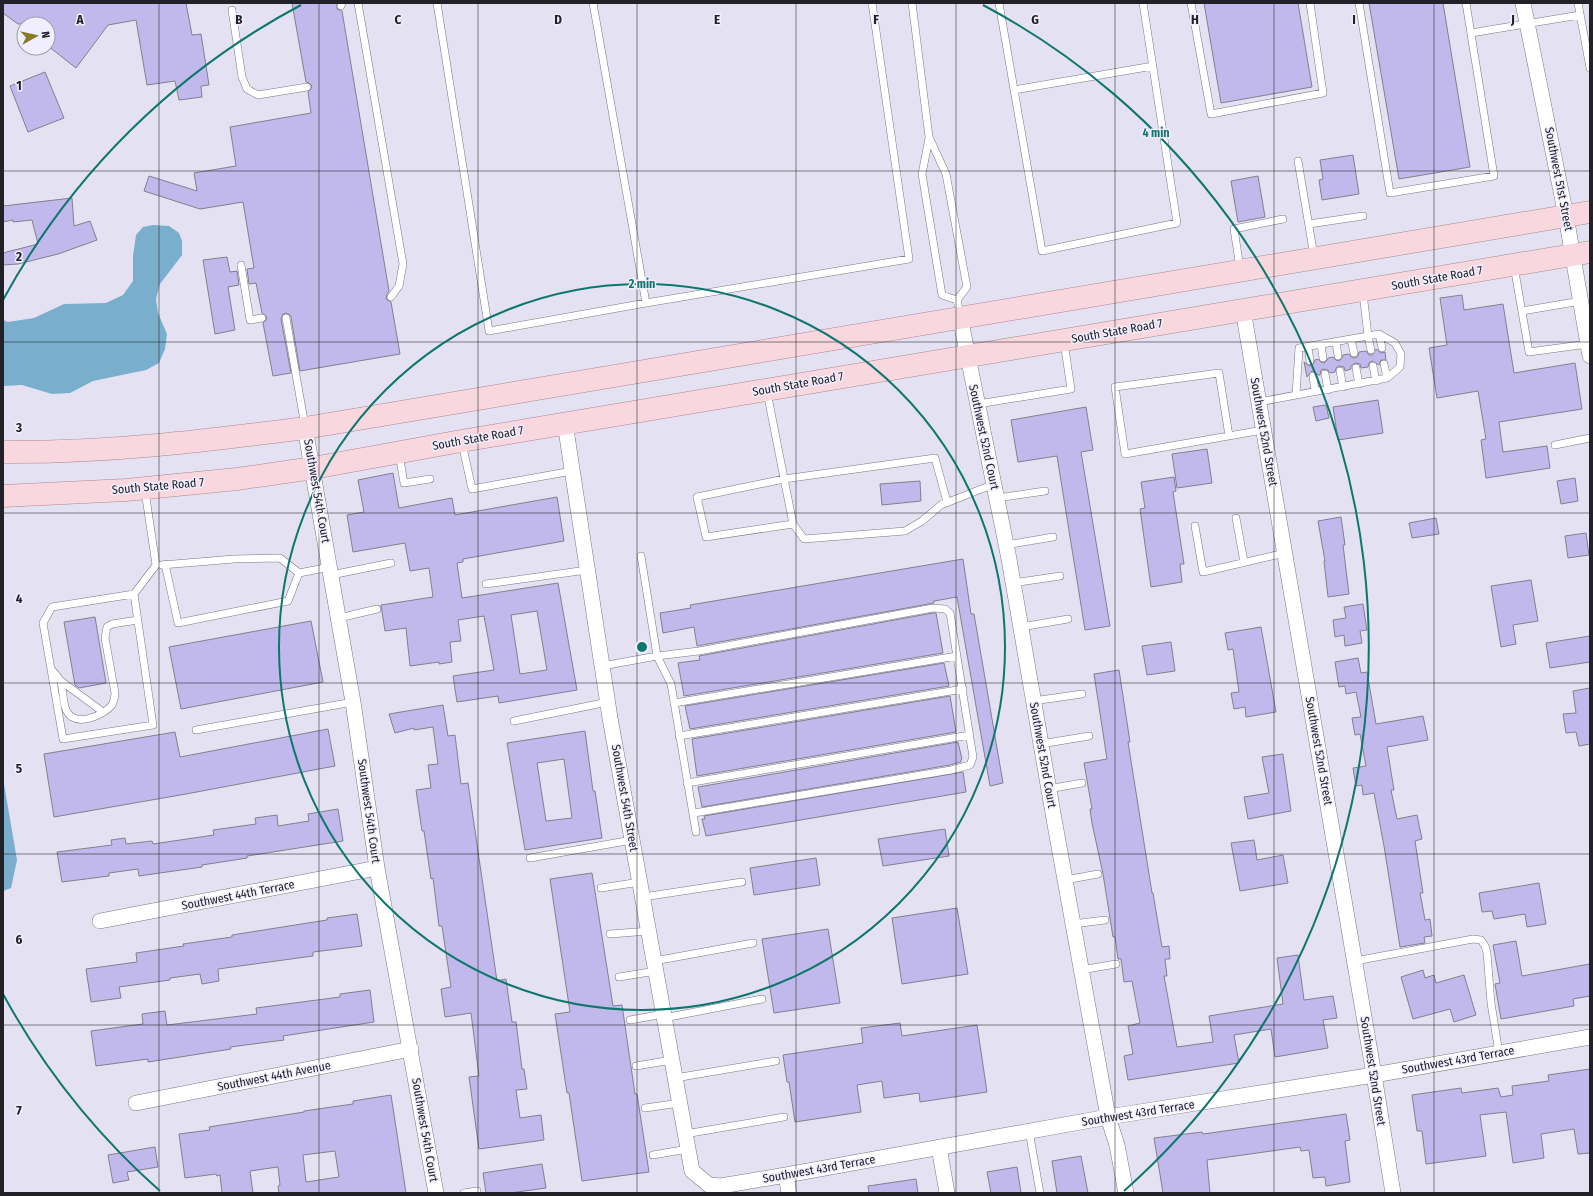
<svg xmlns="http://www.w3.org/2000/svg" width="1593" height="1196" font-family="'Fira Sans Condensed',sans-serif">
<rect width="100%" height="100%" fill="#e4e2f2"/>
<path fill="#7aaecd" d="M153,225L169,226L179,233L182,241V255L160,284L156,299L158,313L167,334L165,349L159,363L146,370L93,381L70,393L52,394L22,385L3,386V320L8,322L34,318L64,304L106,303L123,295L133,281V256L136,235L143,227Z
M3,778L17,860L11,888L3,891Z"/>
<path fill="#c1b9ec" stroke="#82808e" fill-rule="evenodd" d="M3,3H186L192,35L201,34L209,85L201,86L202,97L179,100L175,81L147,85L136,20L108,25L76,68L48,46V24H18L3,13Z
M292,3H337V9L342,11L389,291L387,294L386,299L391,302L400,354L300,371L291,317L290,315L286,313L283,314L281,319L291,373L273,376L263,323L266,320L267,317L262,313L256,283L249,284L247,269L254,268L243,202L200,209L144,191L149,176L197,191L194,173L236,166L230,127L311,113L308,92L311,89L312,86L309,83L306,82Z
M1204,3H1298L1312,87L1221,103Z
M1369,3H1443L1470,167L1399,179Z
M45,72L64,118L28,132L10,86Z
M1353,155L1359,194L1322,200L1319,180L1323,179L1320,160Z
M1258,176L1265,217L1238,222L1231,181Z
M72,198L74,226L90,221L97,240L58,254L18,264L3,265V253L38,244L32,220L13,222V220L3,222V206Z
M227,257L230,272L237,271L239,285L228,287L235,330L215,334L203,260Z
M1462,295L1464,310L1503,304L1514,373L1575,363L1582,409L1499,422L1503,452L1547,446L1550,468L1486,478L1481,440L1486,439L1478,391L1437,398L1429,348L1447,345L1440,298Z
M1376,349L1381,353L1385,352L1386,360H1381L1379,365L1372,361L1369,363L1368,367L1361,368L1360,364L1355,363L1351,366V369L1345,371L1344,367L1339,366L1336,368L1335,372L1330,373L1328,370L1324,369L1321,370L1320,375H1318L1315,372L1312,371L1307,377L1304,362L1308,365L1311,366L1314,363L1315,360L1318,359L1321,362L1324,363L1327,360L1328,358L1333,357L1336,360L1339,361L1342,358L1343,355L1349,354L1351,357L1355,358L1358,356L1359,352L1366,351L1369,355H1372Z
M1378,400L1383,433L1338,440L1333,407Z
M1326,405L1329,418L1316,421L1313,407Z
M1086,407L1093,450L1081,452L1110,626L1085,630L1057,456L1018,462L1011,420Z
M1207,449L1212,483L1177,488L1172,454Z
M393,473L399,508L452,498L455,515L557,497L564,541L463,559V562L457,563L462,598L558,583L577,690L499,703L498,696L457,702L453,676L494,670L484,616L458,620L461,641L450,642L452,662L439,664V662L410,666L406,628L385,631L381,605L433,597L429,568L410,571L405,543L353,552L347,515L364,512L358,480ZM537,611L547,670L520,674L511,615Z
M1174,477L1176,491L1173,492L1184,564H1180L1182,582L1151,587L1140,509L1145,508L1141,482Z
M1575,478L1578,501L1561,504L1557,481Z
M920,481L921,501L882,505L880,484Z
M1341,517L1345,545H1343L1349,594L1328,597L1324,561H1325L1318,521Z
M1436,518L1439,534L1412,538L1409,523Z
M1586,533L1589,555L1568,558L1565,536Z
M963,559L971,614H974L1003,783L990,786L957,597L934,601V603L697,646L694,627L663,633L660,613L691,608L690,605Z
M1531,580L1538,621L1513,625L1516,644L1501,647L1491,586Z
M1363,604L1367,630L1360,631L1362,643L1345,646L1344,635L1335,637L1333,620L1346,618L1344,607Z
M933,613H936L943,653L684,696L678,663L700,660L699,656Z
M95,617L106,683L79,688L75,685L64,622Z
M311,621L323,682L181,709L169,647Z
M1261,627L1276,712L1246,717L1245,707L1234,709L1231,693L1239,692L1233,649L1228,650L1225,633Z
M1590,636V662L1550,668L1546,643Z
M1171,642L1175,671L1147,675L1142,646Z
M1358,658L1361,673L1367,672L1376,724L1423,716L1428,740L1387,747L1394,790H1391L1397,819L1417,815L1422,839L1415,841L1423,893H1420L1425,920L1430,919L1432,936L1424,937L1425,943L1400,947L1384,846L1374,793L1363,795L1362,785L1356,786L1353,768L1366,766L1360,734L1355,735L1352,718L1361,717L1356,692L1346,694L1345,686L1339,687L1335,662Z
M944,663L949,686L690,729L685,706Z
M1119,670L1130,742H1128L1152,893H1153L1162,947L1169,946L1170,959H1165L1167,976H1164L1177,1047L1213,1042L1209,1016L1283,1004L1277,958L1298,955L1304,1000L1333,996L1337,1018L1323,1020L1328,1048L1275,1057L1271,1029L1234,1035L1239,1063L1128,1080L1124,1056L1133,1054L1128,1026L1140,1023L1132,981L1124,982L1121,959H1118L1115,937H1113L1103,874L1092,823L1090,809H1092L1084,763L1107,759L1094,674Z
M1590,688V744L1579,746L1576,732L1566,733L1563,714L1576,713L1573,691Z
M950,696L956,732L697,776L692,739Z
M443,705L448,736L455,735L461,784L468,783L497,981L506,979L512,1022H516L522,1069H524L527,1089L516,1090L520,1118L541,1115L544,1140L479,1149L469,1077L479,1076L471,1013L445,1017L441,989L451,987L442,926H439L433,878L431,879L424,831H422L416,790L431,788L428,765L438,764L433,727L414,730V728L395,733L389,714Z
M328,729L335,766L186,794L54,817L44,754L175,732L180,757Z
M585,731L593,791H595L602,838L525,850L507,743ZM564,759L572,818L546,821L537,763Z
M958,742L962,759L961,760V762L950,765L702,807L698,787Z
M1283,754L1291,811L1248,819L1244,797L1269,793L1262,757Z
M963,772L966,792L706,836L702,819H705L704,816Z
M338,809L343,841L247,856V858L202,865V867L139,876L138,869L109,873V876L62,882L57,852L112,845L111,840L125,838L126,844L152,841L153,844L214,835L213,830L256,824L255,818L277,815L278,826L309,821L308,814Z
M945,829L949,856L883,866L878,839Z
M1254,840L1257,860L1283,855L1288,883L1240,891L1231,843Z
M816,858L820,885L754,895L750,868Z
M592,873L613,1006L622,1005L635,1094H637L649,1172L582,1181L569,1093H567L555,1014L570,1012L550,879Z
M1539,883L1546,924L1527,927L1525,914L1494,919L1492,911L1482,912L1479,893Z
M957,908L968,974L902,984L892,918Z
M357,914L362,946L313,952V956L218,969L219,981L202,984L200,974L170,978V980L119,987L121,998L91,1002L86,969L137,962L136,953L184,946L183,944L232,937V935L327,920V918Z
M828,929L840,1003L774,1013L762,939Z
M1516,941L1522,976L1590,964V996L1573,999L1574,1006L1501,1019L1495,984L1500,983L1493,945Z
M1423,970L1425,978L1434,975L1436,983L1464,975L1476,1015L1454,1022L1450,1009L1413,1019L1401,977Z
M370,990L374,1022L283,1036L284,1040L230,1047L231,1049L148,1062V1059L96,1066L91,1031L143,1024L142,1014L165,1011L167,1025L257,1014L256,1008L340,997V994Z
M900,1023L902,1036L977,1025L987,1092L920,1102L919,1093L884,1098L882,1081L857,1085L861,1112L795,1122L789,1082H787L783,1055L863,1043L861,1028Z
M1590,1069V1153L1578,1154L1574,1129L1541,1134L1544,1158L1513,1163L1506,1112L1480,1115L1486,1156L1426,1164L1422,1131H1417L1412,1095L1461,1088L1462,1093L1498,1088L1501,1097L1513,1095L1512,1086L1549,1081L1548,1075Z
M391,1095L406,1193H279L278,1186L280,1185L278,1167L250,1171L253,1193H222L220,1175L217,1176L216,1174L185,1178L179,1134L210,1130L209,1127L304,1112V1111L353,1104V1101ZM335,1151L339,1177L306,1182L303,1155Z
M1346,1114L1350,1140L1345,1141L1350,1182L1326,1186L1325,1177L1313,1178L1309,1150L1301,1151L1300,1147L1207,1160L1210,1193H1163L1154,1138L1202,1132L1203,1134Z
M155,1147L158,1167L127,1172L129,1180L113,1183L108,1155Z
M1081,1156L1088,1193H1057L1052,1161Z
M542,1164L546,1188L510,1193H486L483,1173Z
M1017,1167L1021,1193H991L987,1172Z
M916,1179L918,1193H869L868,1186Z"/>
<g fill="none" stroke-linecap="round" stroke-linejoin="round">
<g stroke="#797785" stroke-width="8">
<path id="lane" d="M358,3L403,264L399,286L391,297
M437,3L489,331L646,303L909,259L872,3
M593,3L646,303
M912,3L929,137L946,174L967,287L957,300L960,315
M999,3L1042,251L1177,223L1143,3
M1191,3L1211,114L1323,93L1310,3
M1359,3L1390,193L1494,176L1466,3
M1578,3L1590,68
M341,6L342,3
M232,10L242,77L247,89L258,95L307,87
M1471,33L1580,15
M1014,90L1153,66
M929,138L922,174L942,295L957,300
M1298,161L1314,256
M1309,224L1363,216
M241,265L250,320L262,318
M1514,266L1529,352L1588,344
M1240,268L1234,229L1283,219
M1522,311L1581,301
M286,318L305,426
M1379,334L1382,348
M1351,339L1354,353
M1336,342L1338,356
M1321,345L1323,358
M1308,347L1310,361
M1384,364L1387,378
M1373,366L1376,381
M1356,368L1359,384
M1340,371L1343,387
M1325,374L1328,390
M1313,376L1315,392
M767,392L793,524L804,539L905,531L922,521L941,505L994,484
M1296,395L1299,348L1368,336L1371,350
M1259,402L1387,378L1400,367L1401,354L1395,343L1379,334L1368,336L1363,293
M978,404L1071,389L1064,342
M1229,436L1219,373L1115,387L1125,454L1263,430
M462,443L472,489L572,471
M1555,445L1590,438
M399,454L404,483L430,479
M997,498L1045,491
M1236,518L1244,562
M793,524L706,537L697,497L784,479L935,458L947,502
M1195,526L1203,572L1285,553
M1006,545L1053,537
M165,564L178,623L288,601L299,573
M162,565L234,559L280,558L299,573L330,567
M331,575L391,563
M1013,583L1060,576
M486,584L587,570
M134,594L52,607L43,623L63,739L153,725L134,594L156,565L145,491
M339,618L377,609
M1021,627L1068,619
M602,666L657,656L641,556
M52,670C55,674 60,678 61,683C64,693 62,711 72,717C84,724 104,714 112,705C114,701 115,698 115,693L105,638L107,627L112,624L138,620
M61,681L103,712
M1033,701L1082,694
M674,703L957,656
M514,721L608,702
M196,730L353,702
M679,736L963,689
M1041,744L1089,736
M687,783L970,735
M1048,789L1082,783
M694,813L951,770L970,765L973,757L950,613L945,609L933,608L699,651L657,656L671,684L696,832
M530,858L632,840
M1065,880L1098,874
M601,888L640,882
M643,897L742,882
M1073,924L1105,920
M610,934L649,931
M654,961L753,943
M1355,961L1473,939L1481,940L1485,946L1487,953L1491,1003L1499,1053
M1081,970L1116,964
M619,977L656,971
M664,1018L762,999
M630,1020L664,1014
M636,1066L672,1060
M675,1078L776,1061
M645,1108L680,1103
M1029,1131L1040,1193
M685,1134L784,1117
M653,1155L688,1149
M464,1193L477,1191"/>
</g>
<g stroke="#797785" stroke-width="16">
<path id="street" d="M1523,3L1566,216L1590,356
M1243,310L1374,1075L1393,1193
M960,317L1009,559L1054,819L1108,1117L1117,1145L1126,1193
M565,423L610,718L692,1171L709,1185L721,1186L786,1175L1108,1117L1374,1075L1590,1037
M305,428L353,702L377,868L436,1193
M100,921L377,868
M136,1103L411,1049
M939,1147L947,1193
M786,1175L789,1193"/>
</g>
<g stroke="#ab8691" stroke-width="23">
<path id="primary" d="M3,452C105,453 205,441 305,428L1590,212
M3,496L126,490L237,479L313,468L461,441L1590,252"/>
</g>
<use href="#lane" stroke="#fff" stroke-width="7"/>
<use href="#street" stroke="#fff" stroke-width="15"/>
<use href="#primary" stroke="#f9d7df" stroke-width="22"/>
</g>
<path fill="none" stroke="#222127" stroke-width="1" stroke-opacity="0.55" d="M159,3V1193M319,3V1193M478,3V1193M637,3V1193M796,3V1193M956,3V1193M1115,3V1193M1274,3V1193M1434,3V1193M3,171H1590M3,342H1590M3,513H1590M3,683H1590M3,854H1590M3,1025H1590"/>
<g fill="none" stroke="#0f766e" stroke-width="2">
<circle cx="642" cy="647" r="363"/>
<path d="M160 1191A727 727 0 0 1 3 994M3 300A727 727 0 0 1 301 5M983 5A727 727 0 0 1 1124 1191"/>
</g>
<g text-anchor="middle" stroke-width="3" stroke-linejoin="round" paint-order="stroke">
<g font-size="12" fill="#222127" stroke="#f1efff">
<text transform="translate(1559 179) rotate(79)" y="4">Southwest 51st Street</text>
<text transform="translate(1437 278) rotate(-10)" y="4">South State Road 7</text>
<text transform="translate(1117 331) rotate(-10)" y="4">South State Road 7</text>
<text transform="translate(798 384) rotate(-10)" y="4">South State Road 7</text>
<text transform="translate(1264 432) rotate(80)" y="4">Southwest 52nd Street</text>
<text transform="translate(984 437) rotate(78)" y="4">Southwest 52nd Court</text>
<text transform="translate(478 438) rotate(-10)" y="4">South State Road 7</text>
<text transform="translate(158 486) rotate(-5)" y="4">South State Road 7</text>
<text transform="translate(317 491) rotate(80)" y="4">Southwest 54th Court</text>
<text transform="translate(1319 751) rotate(80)" y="4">Southwest 52nd Street</text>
<text transform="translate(1043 755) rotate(80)" y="4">Southwest 52nd Court</text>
<text transform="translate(625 798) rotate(80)" y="4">Southwest 54th Street</text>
<text transform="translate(369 811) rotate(82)" y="4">Southwest 54th Court</text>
<text transform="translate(238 895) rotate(-11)" y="4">Southwest 44th Terrace</text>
<text transform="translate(1458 1060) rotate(-10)" y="4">Southwest 43rd Terrace</text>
<text transform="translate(1373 1071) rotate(81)" y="4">Southwest 52nd Street</text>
<text transform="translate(274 1076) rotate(-11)" y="4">Southwest 44th Avenue</text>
<text transform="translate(1138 1113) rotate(-9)" y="4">Southwest 43rd Terrace</text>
<text transform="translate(425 1130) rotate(80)" y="4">Southwest 54th Court</text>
<text transform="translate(819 1169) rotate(-10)" y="4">Southwest 43rd Terrace</text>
</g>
</g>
<g font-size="13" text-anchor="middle" font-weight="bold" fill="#222127" stroke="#f1efff" stroke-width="3" stroke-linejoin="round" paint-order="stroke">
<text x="80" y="24">A</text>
<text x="239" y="24">B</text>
<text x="398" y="24">C</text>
<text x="558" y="24">D</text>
<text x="717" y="24">E</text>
<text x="876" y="24">F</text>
<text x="1035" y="24">G</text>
<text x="1195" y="24">H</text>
<text x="1354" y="24">I</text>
<text x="1513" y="24">J</text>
<text x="19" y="90">1</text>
<text x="19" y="261">2</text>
<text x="19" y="432">3</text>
<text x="19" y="603">4</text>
<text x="19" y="773">5</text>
<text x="19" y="944">6</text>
<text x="19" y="1115">7</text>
</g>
<circle cx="642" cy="647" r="6" fill="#0f766e" stroke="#f1efff" stroke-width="2"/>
<g font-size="12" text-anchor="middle" font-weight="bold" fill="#0f766e" stroke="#f1efff" stroke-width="3" stroke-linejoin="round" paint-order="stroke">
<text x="1156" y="137">4 min</text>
<text x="642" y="288">2 min</text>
</g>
<rect width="1593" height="1196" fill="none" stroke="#222127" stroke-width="8"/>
<g transform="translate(36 36) rotate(82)"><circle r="19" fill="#f1efff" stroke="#9e9da9"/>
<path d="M0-3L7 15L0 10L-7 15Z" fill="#857c22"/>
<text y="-6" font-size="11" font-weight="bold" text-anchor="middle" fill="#222127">N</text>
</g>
</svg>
